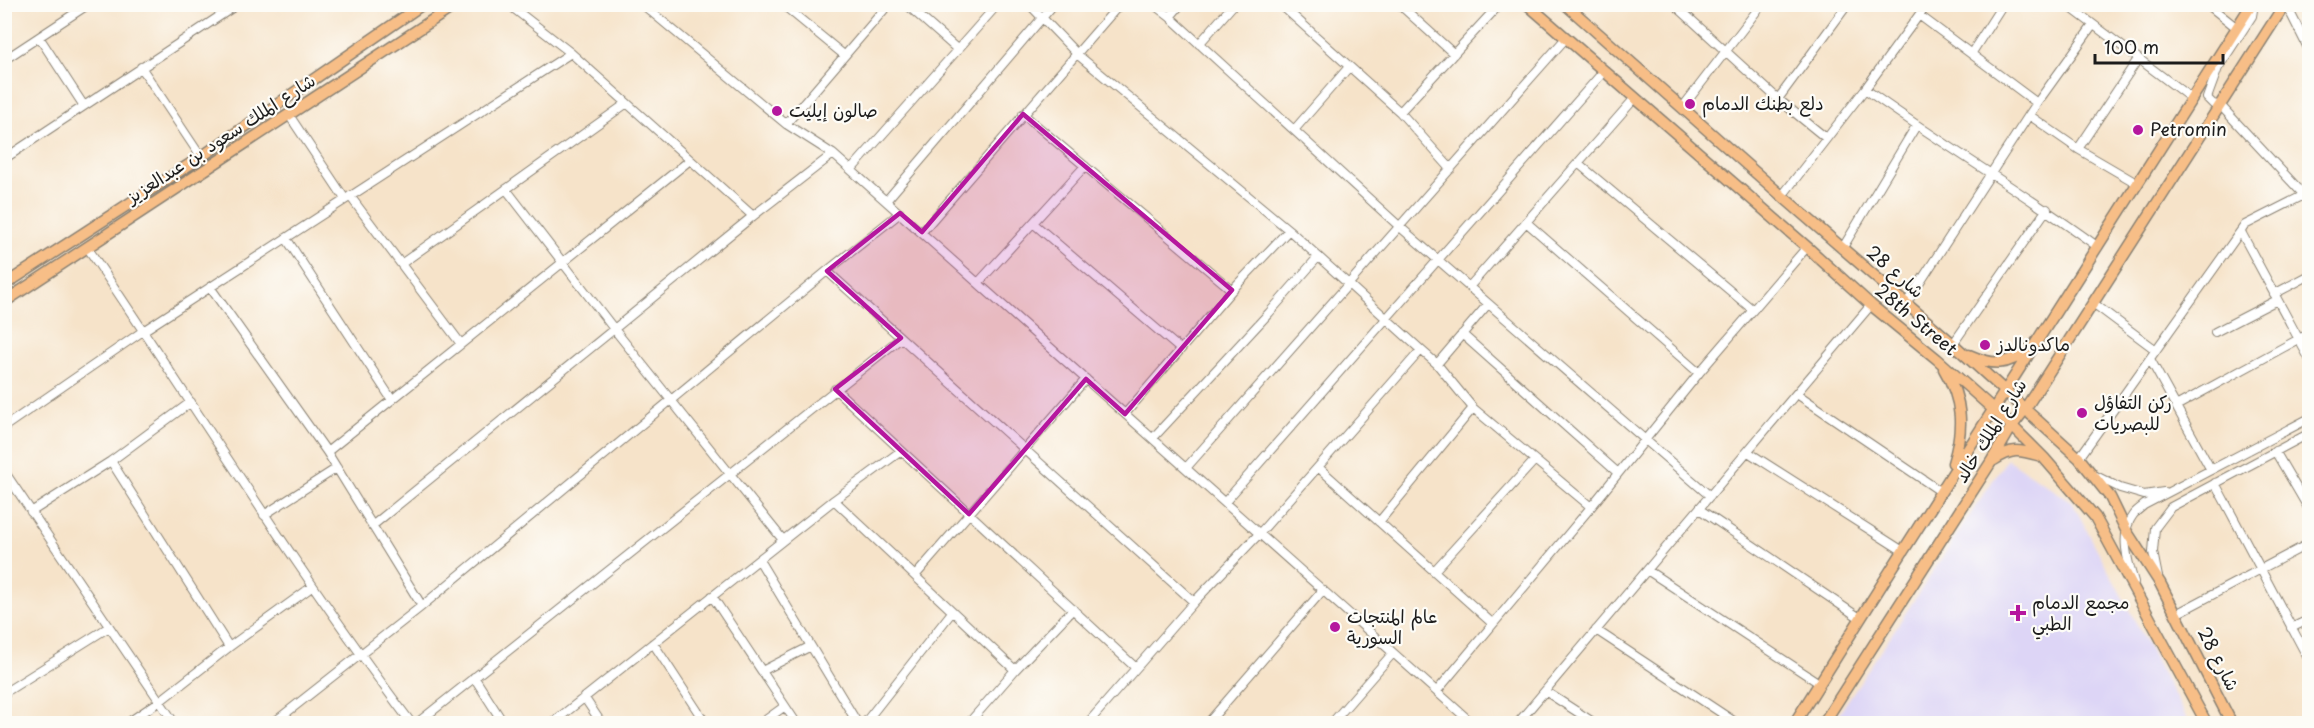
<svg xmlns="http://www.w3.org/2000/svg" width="2314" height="728" font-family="'Playpen Sans','Playpen Sans Arabic',sans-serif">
<rect width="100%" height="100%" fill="#fdfcf7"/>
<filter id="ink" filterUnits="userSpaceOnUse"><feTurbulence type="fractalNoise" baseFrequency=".0167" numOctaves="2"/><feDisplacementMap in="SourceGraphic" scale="12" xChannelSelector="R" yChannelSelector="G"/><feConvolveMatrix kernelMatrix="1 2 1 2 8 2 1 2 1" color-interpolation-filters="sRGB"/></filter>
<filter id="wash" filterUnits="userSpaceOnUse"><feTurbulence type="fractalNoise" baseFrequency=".008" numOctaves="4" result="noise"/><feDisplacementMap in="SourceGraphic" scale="24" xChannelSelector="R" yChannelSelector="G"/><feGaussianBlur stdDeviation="1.35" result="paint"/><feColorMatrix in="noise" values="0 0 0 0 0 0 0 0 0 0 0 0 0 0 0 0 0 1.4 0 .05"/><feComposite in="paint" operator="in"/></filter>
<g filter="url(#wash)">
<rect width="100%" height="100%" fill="#f6e3c9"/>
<path fill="#ddd5f6" d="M2007,459L2072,502L2189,723H1833Z"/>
</g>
<g filter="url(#ink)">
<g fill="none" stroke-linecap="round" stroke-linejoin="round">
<g stroke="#898072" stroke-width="10">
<path id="minor" d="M508,4L571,53L753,216
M642,4L786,124L833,154L1473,724
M782,4L844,55
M906,4L958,50
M1029,4L1078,55L1289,230L1421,350L1259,534L1194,602L1087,724
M1153,4L1170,17L1400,227L1710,496
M1280,4L1400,112L1500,4
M1399,4L1454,54
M1674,4L1778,99L1826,138
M2066,4L2192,99
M2207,4L2237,28
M2254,4L2252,16L2218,68L2207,98L2213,104L2221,106L2304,195L2310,204
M2286,4L2310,52
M1919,15L2037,103L2029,115L2078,149L2138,184
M1170,17L1181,4
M39,37L84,106
M1199,44L1234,4
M1971,54L2003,4
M4,60L89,4
M141,67L201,157
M1865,89C1941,144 2022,191 2098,247
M1778,99L1848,4
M2037,103L2093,25
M1682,108L1762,4
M1400,112L1451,169
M1023,114L1232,290L1125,414
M289,115L345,199
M786,124L889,4
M1294,130L1349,67
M2078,149L2138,59
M4,159L238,4
M1578,163L1753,310
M851,170L998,4
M506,189L614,329L783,540
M350,196L461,344
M1782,196L1865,89L1927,4
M886,201L1054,4
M1526,222L1699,373
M1033,223L1180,349
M922,232L1120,4
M2241,232L2310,360
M286,238L392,400
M87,247C195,406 296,570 412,724
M1842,249L1916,126
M401,264L627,103
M827,271L1194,602
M978,283L1085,166
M210,287L327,452L422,606
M1469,287L1635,98
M1232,290L1289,230
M2274,294L2310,275
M2093,303L2156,350
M1906,304L2029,115
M2215,332L2277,300
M1462,334L1618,473
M1953,344L2047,209
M1421,350L1437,364L1473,408L1591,507L1437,691
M2150,359L2211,470
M1437,364L1488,304
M835,389L1136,668
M1797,394L1940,491
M2176,406L2310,333
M4,427L143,331L571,53
M1153,438L1269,313L1318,257
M2275,451L2310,511
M327,452L690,160
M1748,452L1903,551
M2079,458L2245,225L2310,192
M111,461L229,647
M1318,467L1493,624
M1186,468L1566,38
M4,471L175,724
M2094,475L2120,488L2144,495L2164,492
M2215,483L2310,662
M834,500L1015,670
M1225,502L1604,71
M1591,507L1699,373L1807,247
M1699,509L1860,618
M31,512L111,461L191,402
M264,515L337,468
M1379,522L1473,408
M372,526L753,216L833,154
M759,560L858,724
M1647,570L1819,683
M1434,571L1535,460
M915,576L1086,379
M2158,577L2153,552L2155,528L2171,507L2310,433
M2134,582C2128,563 2119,533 2133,515C2136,511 2141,508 2144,505L2310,418
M712,596L797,724
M2176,614L2310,543
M2291,628L2310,619
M1596,630L1738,724
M653,643L706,724
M762,671L811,646
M474,677L504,724
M1545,691L1596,724
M4,693L109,627
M584,697L602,724
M126,724L160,701L229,647L313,586
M272,724L422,606L827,271L900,213
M416,724L901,338
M551,724L834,500L901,451
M760,724L785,706
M864,724L952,612
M968,724L1015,670L1073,609
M1207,724L1323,590
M1331,724L1393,653
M1517,724L1871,305"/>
</g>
<g stroke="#898072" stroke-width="13">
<path id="major" d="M1527,4L1807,247L1871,305L1937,359L2012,426L2044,458L2095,517L2207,724
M1565,4L1782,196L1953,344L2079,458L2110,497L2127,532L2160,583L2232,724
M4,285L201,157L423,4
M4,302L457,4
M1969,355C1994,366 2007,366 2029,349
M1944,369C1963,400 1964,429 1953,463
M1994,460C2013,447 2020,450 2041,456
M1794,724C1945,483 2099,244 2252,4
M1823,724L1991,462L2012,426L2025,409L2285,4"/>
</g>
<use href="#minor" stroke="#fff" stroke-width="8"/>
<use href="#major" stroke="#f7be87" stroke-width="10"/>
</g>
</g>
<path fill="#b5179e" fill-opacity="0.2" stroke="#b5179e" stroke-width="4.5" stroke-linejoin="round" d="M1023,114L1232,290L1125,414L1086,379L969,514L835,389L901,338L827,271L900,213L922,232Z"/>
<g fill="#b5179e" stroke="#fdfcf7" stroke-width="2">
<circle cx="1690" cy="104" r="6"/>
<circle cx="777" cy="111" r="6"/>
<circle cx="2138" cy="130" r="6"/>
<circle cx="1985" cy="345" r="6"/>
<circle cx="2082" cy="413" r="6"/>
<path d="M2015 604h6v6h6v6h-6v6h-6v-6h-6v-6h6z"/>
<circle cx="1335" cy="627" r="6"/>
</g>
<g text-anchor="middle" stroke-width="4.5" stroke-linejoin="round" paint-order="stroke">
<g font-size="18" fill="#1c1c1c" stroke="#fdfcf7" text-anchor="start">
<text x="1702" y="110">دلع بطنك الدمام</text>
<text x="789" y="117">صالون إيليت</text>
<text x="2150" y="136">Petromin</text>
<text x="1997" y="351">ماكدونالدز</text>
<text x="2094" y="409">ركن التفاؤل<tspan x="2094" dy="21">للبصريات</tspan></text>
<text x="2032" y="609">مجمع الدمام<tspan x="2032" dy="21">الطبي</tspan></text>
<text x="1347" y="623">عالم المنتجات<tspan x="1347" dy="21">السورية</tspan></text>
</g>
<g font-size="18" fill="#1c1c1c" stroke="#fdfcf7">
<text transform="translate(221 139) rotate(-33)" y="6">شارع الملك سعود بن عبدالعزيز</text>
<text transform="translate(1895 272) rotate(41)" y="6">شارع 28</text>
<text transform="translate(1916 320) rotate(40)" y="6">28th Street</text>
<text transform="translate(1991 431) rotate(-58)" y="6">شارع الملك خالد</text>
<text transform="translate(2218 659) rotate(63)" y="6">شارع 28</text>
</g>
</g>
<rect width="2314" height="728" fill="none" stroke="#fdfcf7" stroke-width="24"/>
<path d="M2095 54v9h128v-9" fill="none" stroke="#1c1c1c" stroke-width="3"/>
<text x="2104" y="54" font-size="18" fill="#1c1c1c" stroke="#fdfcf7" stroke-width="4.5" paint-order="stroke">100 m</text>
</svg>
